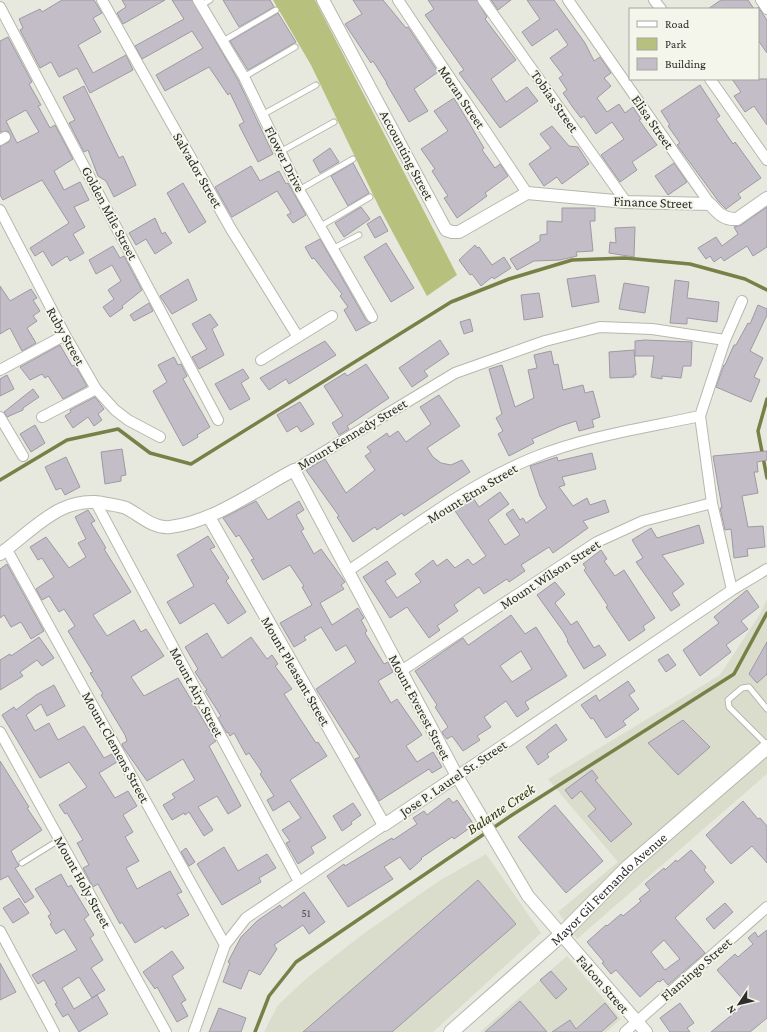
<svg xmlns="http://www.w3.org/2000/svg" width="767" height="1032" font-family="'Crimson Pro',serif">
<rect width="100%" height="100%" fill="#e7e9de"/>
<path fill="#daddcc" d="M767,599V774L577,939L558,912L618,862L548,779L720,675L760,614Z
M486,854L541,933L433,1032H264L278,1005L307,978L363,934L439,881Z
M567,956L621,1019L606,1032H480Z"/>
<path fill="#b7c07d" d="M273,0H315L457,275L427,296L379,207L311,65Z"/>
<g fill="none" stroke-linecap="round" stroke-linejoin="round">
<path stroke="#798047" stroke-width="3.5" d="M767,399L758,431L767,478
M0,480L67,440L118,429L150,453L191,464L451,302L509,279L572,260L625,258L690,264L745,279L767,290
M255,1032L269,996L296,962L512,815L734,674L767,613"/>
</g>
<path fill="#c3bdc7" stroke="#9e99a3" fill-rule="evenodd" d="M62,0H94L102,13L93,18L101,32L78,45L93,73L126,55L133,70L90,93L77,68L59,77L51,62L40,68L20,30L23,28L19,19L40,9L42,12Z
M122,0H165L123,24L117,13L126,7Z
M172,0H192L238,80L273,154L258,162L239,125L244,122L230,93L228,95L209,67L165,91L156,75L203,48L192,31L142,59L135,46L184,19Z
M223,0H270L274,7L239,27Z
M353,0H383L406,28L408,27L438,72L414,89L428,111L409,122L386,83H387L373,61L371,63L345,24L362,14Z
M428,0H477L487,17L485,19L516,60L491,79L506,102L527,87L538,101L500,128L459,73L464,70L425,15L434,9Z
M491,0H511L498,10Z
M527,0H554L585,43L594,61L600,57L611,73L604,78L611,86L597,98L607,112L619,104L625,113L633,107L641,119L639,120L657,145L632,162L637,170L620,182L601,155L624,139L612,122L596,134L584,116L581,118L574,109L563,93L567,90L559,78L563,75L550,58L568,45L557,29L532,46L522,32L540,19Z
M721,0H748L754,9H708Z
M758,7L767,20V53L758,40Z
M278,13L296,42L248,70L230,41Z
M8,37L32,82L29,84L41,105L38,106L50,128L55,125L73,159L54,171L64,190L80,182L89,200L74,207L85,227L73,234L84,253L70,261L67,256L52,266L43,251L35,256L30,248L69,223L42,180L3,200L0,195V146L9,142L11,137L8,131L0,132V41ZM26,110L39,132L17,143L6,121Z
M732,79H767V125L754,106L745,112L734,96L741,92Z
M700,85L720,116L716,119L733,144L735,142L761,178L738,194L741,198L726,209L719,202L677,145L680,143L668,126L670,125L661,111Z
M84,86L119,158L123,156L136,185L114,197L106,181L98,176L88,150L84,152L69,123L75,120L63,97Z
M454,98L484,148L482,150L495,168L500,164L508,176L485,193L487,196L457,218L444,198L448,196L432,171L435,169L421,149L448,131L434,111Z
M552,126L569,146L578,147L589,164L562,184L557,177L544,186L529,164L551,148L540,134Z
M330,148L339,162L320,173L313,160Z
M353,163L369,193L348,206L331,176Z
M674,163L687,182L668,195L655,176Z
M251,166L260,181L279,171L286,184L288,183L306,215L293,223L287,215L291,213L277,191L232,217L215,187Z
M183,183L206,222L189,233L167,193Z
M361,207L370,219L344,237L335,223Z
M767,207V247L753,256L747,246L724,261L721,257L714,262L710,256L706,259L698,248L716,237L722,246L738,234L734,227L741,225Z
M562,208H595V221H590L593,251L576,252L577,256L560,260L534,261L517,270L510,259L540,241V235L547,234V221L562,222Z
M380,216L388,231L375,238L367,224Z
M155,218L162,234L165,232L172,243L155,254L146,239L136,245L129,233Z
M635,227L634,257L609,253L610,242L616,243L615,228Z
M320,239L366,320L371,323L356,331L344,310L348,307L340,296L342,294L314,258L312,259L305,247Z
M386,243L414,288L391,302L364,257Z
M475,245L477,248L479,247L492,265L504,257L511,268L494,279L492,277L481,286L472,274L470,275L459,260Z
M113,246L120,258L124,256L142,290L122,306L123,308L110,317L103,307L114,299L108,290L121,281L112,265L96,274L89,260Z
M595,275L599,302L572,307L567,279Z
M188,279L197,300L172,314L160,296Z
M675,280L689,282L687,298L719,302L717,322L687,318V324L670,323Z
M624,283L649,287L645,313L619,309Z
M0,286L10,301L31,289L37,298L33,300L40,311L33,316L37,321L27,328L36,343L22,351L10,328L0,334Z
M539,293L543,317L524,320L521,295Z
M149,303L153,311L134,321L130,315Z
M758,305L767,309V315L750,351L763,358L754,377L760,380L751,402L716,387L724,365H725L734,345H736L748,323L750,324Z
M210,314L218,325L212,329L224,355L199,369L192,357L207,349L192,324Z
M470,319L473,331L464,334L460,322Z
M440,340L449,354L424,371L428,376L412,387L399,368Z
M645,340L692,342L691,366H683L681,378L662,376V379L651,377L654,356H635V341Z
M325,341L336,355L289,384L286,379L269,390L260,378Z
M60,345L72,366L75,365L87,386L63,399L48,376L45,378L42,374L30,380L20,367Z
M634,350L636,375H633L634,377L610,378L609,352Z
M551,351L554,365L558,364L563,390L583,385L585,393L593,391L600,417L592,420L594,427L579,431L576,421L561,426L532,439L534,443L509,456L498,434L503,431L496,418L502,414L489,369L502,365L515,407L534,398L528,370L537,368L534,355Z
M174,357L178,365L181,364L187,376L183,379L210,427L197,435L198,437L183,446L153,391L167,382L158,365Z
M366,364L389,398L347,426L349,429L339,435L332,423L343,416L324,386L345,373L347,376Z
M243,369L249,378L241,383L250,399L230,410L215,384Z
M7,375L14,389L0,396V379Z
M33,389L39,397L23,408V410L7,417L4,412Z
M439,395L460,426L427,448L433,457L441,463L451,465L462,460L470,472L404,516L402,513L377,530L375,527L353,542L337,517L339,516L306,470L325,459L346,493L375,470L365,456L371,452L367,447L387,433L389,437L398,431L406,442L431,424L420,407Z
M95,397L104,409L98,414L102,420L94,426L88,417L73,428L65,416L71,412L70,410Z
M300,402L314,424L301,432L297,426L287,432L277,415Z
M35,425L45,443L31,452L20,434Z
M122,449L126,475L121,476V481L105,484L101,452Z
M767,451V460L757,462L758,472H754L758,493L742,496L748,527L763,526L765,547L747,549L748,556L734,558L731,529L725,530L720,508H722L713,456Z
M592,453L596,469L562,477L565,485L559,487L573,506L587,498L590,505L605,500L609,512L583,521L588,528L553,553L549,547L521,565L525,571L509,582L507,579L484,594L479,587L454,605L458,611L437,626L440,630L429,638L407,607L390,618L363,577L387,561L396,574L385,581L397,598L421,582L415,574L433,560L437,566L447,559L455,568L468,559L473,565L486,556L453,508L472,496L479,507L500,492L509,504L488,520L505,545L520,535L506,514L513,509L520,520L523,518L526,523L547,508L540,496L530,466L557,457L558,461Z
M66,457L80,487L65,495L61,488L56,490L45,467Z
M256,501L268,520L299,501L304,510L296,515L304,529L301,531L314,554L321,549L345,582L341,585L344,589L320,603L332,625L358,608L364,618L361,620L367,631L365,633L384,664L388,662L393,672L378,681L391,703L397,699L422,735L406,746L417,762L433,752L442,767L432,773L429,769L379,801L355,759L360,757L316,689L356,662L346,645L336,651L321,627L304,637L306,640L294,647L280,623L312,605L302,587L304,586L290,565L263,580L251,560L254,559L239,535L236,537L223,518Z
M88,510L95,521L91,523L106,548L104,549L131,592L93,615L107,636L134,620L141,632L146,629L164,656L131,677L144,696L178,678L216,741L209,746L241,806L228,814L217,796L198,807L213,830L204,836L189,812L185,815L184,813L172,820L163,805L175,798L172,794L195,780L183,759L147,781L123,747L122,744L127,741L125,735L101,695L103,694L90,673L93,672L68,631L75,626L64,609L59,612L49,596L42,600L36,589L54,577L42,558L38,560L30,547L46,537L69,568L86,557L78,543L86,539L75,517Z
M699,525L704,543L662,555L684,584L672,593L680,605L671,611L636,562L643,558L632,540L651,528L657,538Z
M208,536L215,547L210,549L229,578L226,581L246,612L228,624L214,603L180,624L167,602L194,586L177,555Z
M601,550L607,559L604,561L615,576L624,570L655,618L643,626L645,630L629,641L606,607L608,606L584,570L586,568L583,564Z
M7,564L44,631L31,639L21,622L11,627L4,615L0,618V569Z
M555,582L565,594L555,603L571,625L577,621L594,648L599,645L606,655L584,669L567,641L568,640L563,631L537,595Z
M747,590L759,607L741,621L748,629L726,645L731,652L700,676L683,650L719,623L714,617Z
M511,615L525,634L536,627L567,676L525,702L529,709L517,717L506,701L484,717L491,727L477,736L480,740L463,751L452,736L447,739L443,734L442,732L448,727L435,707L437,705L415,671L463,638L468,645L470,644ZM521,651L532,669L512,682L500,666Z
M207,633L222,658L251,637L267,659L272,655L278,664L275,666L292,689L284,694L316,743L318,742L327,756L290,780L326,838L311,847L314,853L298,864L286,843L290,841L282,830L301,818L289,801L273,811L267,800L274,796L260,774L262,772L249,753L246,755L234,733L230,736L228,732L227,733L218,718L221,716L205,691L207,690L195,672L198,669L185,647Z
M39,637L54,658L42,666L37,660L20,672L23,676L0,690V660L10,654L11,656Z
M767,642V674L757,683L749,674Z
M668,654L676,665L666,672L658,660Z
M628,681L635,691L629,695L639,709L623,721L626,725L606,738L593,718L591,719L581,705L596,695L599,701Z
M54,685L65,706L47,716L41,704L26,715L35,731L49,723L58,740L84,726L104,758L112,754L117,762L99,773L115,798L128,791L137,806L123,815L133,832L125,837L139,861L126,868L137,889L170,871L182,892L177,894L189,915L165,929L163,926L135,943L122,922L120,924L98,884L93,887L83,868L89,865L77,843L83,840L67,813L65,814L59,805L87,787L69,762L40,778L2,715L14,707L16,710L36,695Z
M683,720L710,747L678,775L648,743Z
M556,724L567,740L547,754L549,757L538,765L526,747Z
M0,761L29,807L27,808L42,830L11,851L19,866L15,868L34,897L25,903L8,876L0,880Z
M592,770L598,778L595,780L632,824L611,842L588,816L596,809L581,791L572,799L565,790Z
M449,798L453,803L457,800L474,825L454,839L452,837L421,858L422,859L410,870L400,857L384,867L393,879L348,907L327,876L344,864L345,866L392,838L393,840L417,824L413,818L424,811L427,815Z
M743,801L758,819L760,818L767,826V863L752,846L731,864L706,835Z
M353,803L361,815L351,822L352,824L342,831L333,816Z
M555,805L603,861L566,893L518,837Z
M224,847L238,871L267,854L276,868L259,878L261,882L222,905L197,864Z
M186,848L195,862L189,866L181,852Z
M691,850L706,867L704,870L714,882L675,918L705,953L668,985L663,979L660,982L658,981L640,997L616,970L611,974L602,963L604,962L587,942L606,925L607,926L621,914L623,916L634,907L641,901L639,899L650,890L645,884L664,868L665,870L676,860L677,862ZM664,940L680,959L665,970L651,952Z
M61,874L68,887L71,885L89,915L84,919L94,935L90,938L103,960L91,968L105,990L92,998L79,977L62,988L74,1009L97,995L108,1014L79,1032L68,1014L63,1017L55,1004L57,1003L44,980L38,984L32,975L77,950L64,929L56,934L50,924L52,923L48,916L51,914L35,889Z
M478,880L516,924L392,1032H303Z
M304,892L325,922L309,934L303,925L274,945L277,949L260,975L249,970L241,989L223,982L230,963L228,962L241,937L257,921L280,905L282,908Z
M19,898L29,913L13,923L3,908Z
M725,903L733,912L714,929L706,919Z
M767,930V1018L750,1032H711L746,1003L717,970L735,954L738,957L753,944L748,938L755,932L758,937Z
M172,951L184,968L172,976L186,1000L181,1003L188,1016L177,1022L157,987L155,989L143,972Z
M0,963L16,992L0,1000Z
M551,971L567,989L556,999L540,980Z
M520,1001L547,1032H485L509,1011Z
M605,1003L617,1018L601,1032H552L570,1020L576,1029Z
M680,1003L694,1023L687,1028L690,1032H670L660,1018Z
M219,1008L246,1018L241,1032H209Z"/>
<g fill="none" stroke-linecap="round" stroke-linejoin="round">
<g stroke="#b6b8ad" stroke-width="7">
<path id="service" d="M202,5L210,0
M223,41L276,10
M244,77L295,47
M262,115L316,85
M280,152L334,122
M299,190L353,159
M321,226L370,197
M332,249L359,235
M767,709L749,687L742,688L728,700L729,707L767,745
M22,863L59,840"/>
</g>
<g stroke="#b6b8ad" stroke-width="12">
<path id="minor" d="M102,0L231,229L298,337
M198,0L244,77L299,190L372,317
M398,0L527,193
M483,0L626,202
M568,0L710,204
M654,0L661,9
M761,0L767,9
M0,7L218,420
M710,79L767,160
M0,140L5,137
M0,210L65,335L96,389L115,410L128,420L160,437
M261,360L332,316
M0,370L65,335
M0,417L23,456
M42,417L96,389
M294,470L455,373L545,341L600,327L652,329L725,340
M95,501L299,882
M7,550L225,945
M348,571C408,531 468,484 535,457C587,436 645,428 700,416
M732,590L712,503L700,416L725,340L742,301
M401,671L597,542L643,521L712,503
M0,732L166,1032
M457,776L732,590L767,569
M0,931L54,1032
M194,1032L225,945L246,918L384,825
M625,1032L767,907"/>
</g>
<g stroke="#b6b8ad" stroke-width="14">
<path id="tertiary" d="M323,0L446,230L452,232H459L527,193L626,202L710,204C718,213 724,220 737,219L767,198
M209,517L384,825L457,776
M0,554C35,529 62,493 108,504C114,505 121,506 126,508C140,515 153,529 170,527C213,522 256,490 294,470L457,776L528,896L646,1032"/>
</g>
<g stroke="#b6b8ad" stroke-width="16">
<g id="secondary">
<path id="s1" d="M451,1032L561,935L628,867L767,747"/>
</g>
</g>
<use href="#service" stroke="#fff" stroke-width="5"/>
<use href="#minor" stroke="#fff" stroke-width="10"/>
<use href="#tertiary" stroke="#fff" stroke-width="12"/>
<use href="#secondary" stroke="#fff" stroke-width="14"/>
</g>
<g text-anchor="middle" stroke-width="3.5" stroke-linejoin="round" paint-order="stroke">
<g font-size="12" fill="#535251">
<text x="306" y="917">51</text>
</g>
<g font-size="14" fill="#2e2e2a" stroke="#f4f6ec">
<text transform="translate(462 97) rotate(56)" y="5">Moran Street</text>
<text transform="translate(555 101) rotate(55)" y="5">Tobias Street</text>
<text transform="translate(653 122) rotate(55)" y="5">Elisa Street</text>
<text transform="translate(407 155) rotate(62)" y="5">Accounting Street</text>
<text transform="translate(285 159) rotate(63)" y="5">Flower Drive</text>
<text transform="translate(198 170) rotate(60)" y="5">Salvador Street</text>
<text transform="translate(653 202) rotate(2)" y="5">Finance Street</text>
<text transform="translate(110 213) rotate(62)" y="5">Golden Mile Street</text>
<text transform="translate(66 336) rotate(61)" y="5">Ruby Street</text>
<text transform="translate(352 434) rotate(-31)" y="5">Mount Kennedy Street</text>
<text transform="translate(472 493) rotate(-31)" y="5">Mount Etna Street</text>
<text transform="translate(550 574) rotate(-33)" y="5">Mount Wilson Street</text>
<text transform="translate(296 671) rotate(60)" y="5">Mount Pleasant Street</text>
<text transform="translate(197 692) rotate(62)" y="5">Mount Airy Street</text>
<text transform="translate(420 707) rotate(62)" y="5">Mount Everest Street</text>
<text transform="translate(116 747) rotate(61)" y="5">Mount Clemens Street</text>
<text transform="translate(453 778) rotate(-34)" y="5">Jose P. Laurel Sr. Street</text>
<text transform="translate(83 882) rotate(61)" y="5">Mount Holy Street</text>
<text dy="5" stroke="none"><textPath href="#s1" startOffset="213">Mayor Gil Fernando Avenue</textPath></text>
<text transform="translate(696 969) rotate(-41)" y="5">Flamingo Street</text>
<text transform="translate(603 984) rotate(49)" y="5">Falcon Street</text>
</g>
<g font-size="15" font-style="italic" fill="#313512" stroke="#f4f6ec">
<text transform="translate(501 809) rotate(-34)" y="5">Balante Creek</text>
</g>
</g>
<rect x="629" y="8" width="130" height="72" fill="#f4f6ec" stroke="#a5a69e"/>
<rect x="637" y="21" width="20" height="6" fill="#ffffff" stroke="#a5a69e"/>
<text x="665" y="28" font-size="12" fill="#2e2e2a">Road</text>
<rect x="637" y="38" width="20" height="12" fill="#b7c07d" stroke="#a5a69e"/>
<text x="665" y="48" font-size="12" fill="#2e2e2a">Park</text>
<rect x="637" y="58" width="20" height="12" fill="#c3bdc7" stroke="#a5a69e"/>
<text x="665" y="68" font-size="12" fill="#2e2e2a">Building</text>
<g transform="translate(739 1004) rotate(235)" stroke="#f4f6ec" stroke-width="3" paint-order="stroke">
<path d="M0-3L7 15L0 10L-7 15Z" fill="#2e2e2a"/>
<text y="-6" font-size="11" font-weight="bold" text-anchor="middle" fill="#2e2e2a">N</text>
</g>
</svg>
